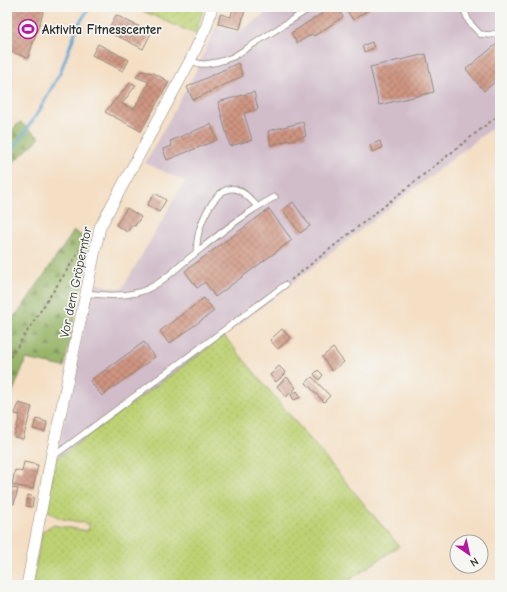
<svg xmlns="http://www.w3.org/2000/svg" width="507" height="592" font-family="'Comic Neue',sans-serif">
<defs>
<pattern id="grass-dots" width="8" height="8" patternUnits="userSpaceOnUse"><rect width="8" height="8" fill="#bed275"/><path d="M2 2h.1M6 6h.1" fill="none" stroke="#a3b465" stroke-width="1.8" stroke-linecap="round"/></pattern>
<pattern id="forest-firs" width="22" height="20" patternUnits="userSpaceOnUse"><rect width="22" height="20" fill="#96b466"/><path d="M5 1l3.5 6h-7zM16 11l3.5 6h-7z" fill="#7b9354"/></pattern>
<pattern id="garden-furrows" width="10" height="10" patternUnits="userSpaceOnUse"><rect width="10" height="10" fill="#bed275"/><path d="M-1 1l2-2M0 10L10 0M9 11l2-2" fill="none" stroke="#a3b465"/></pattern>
<pattern id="building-cross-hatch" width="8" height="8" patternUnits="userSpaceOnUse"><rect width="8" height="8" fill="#cf9582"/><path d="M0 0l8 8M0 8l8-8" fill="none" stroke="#a87a6b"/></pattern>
</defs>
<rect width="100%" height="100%" fill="#f6f6f2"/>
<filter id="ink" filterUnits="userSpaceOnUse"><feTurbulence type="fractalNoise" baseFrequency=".025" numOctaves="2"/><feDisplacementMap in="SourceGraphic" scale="8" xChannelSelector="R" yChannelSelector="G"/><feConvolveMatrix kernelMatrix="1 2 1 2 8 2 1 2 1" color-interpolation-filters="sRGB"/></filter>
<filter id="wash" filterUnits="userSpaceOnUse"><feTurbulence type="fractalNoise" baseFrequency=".012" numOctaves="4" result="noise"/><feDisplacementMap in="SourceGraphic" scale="16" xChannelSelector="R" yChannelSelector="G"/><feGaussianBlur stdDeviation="0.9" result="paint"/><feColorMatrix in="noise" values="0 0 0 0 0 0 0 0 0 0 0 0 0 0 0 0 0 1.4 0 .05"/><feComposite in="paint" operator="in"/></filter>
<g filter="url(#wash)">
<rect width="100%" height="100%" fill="#f4dfc4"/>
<path fill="#d1bdca" d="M274,7H500V122L224,336L56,459L93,283L122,289L185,181L145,163L196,71L216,27L239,32Z"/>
<path fill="url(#grass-dots)" stroke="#747e50" d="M224,336L399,546L342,585H32L42,532L52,525L88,531L89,524L59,518L46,509L56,459Z"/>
<path fill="url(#forest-firs)" stroke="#607048" d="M20,122L40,138L7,168V135Z
M74,231L91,242L64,367L26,359L7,406V323L21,309Z"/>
<path fill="url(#garden-furrows)" stroke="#747e50" d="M134,7H204L195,34Z"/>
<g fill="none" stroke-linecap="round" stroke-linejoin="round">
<path stroke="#61a3d5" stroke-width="3" d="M7,154L14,148L39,111L60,73L78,25L90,7"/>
</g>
<g id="blocks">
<path fill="url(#building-cross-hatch)" d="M7,7H45L28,58L7,50Z
M233,7L245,10L240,29L218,24L220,14L231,17Z
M289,7H306L295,15Z
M332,7H337L343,17L314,36L312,34L297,43L291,33Z
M345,7H372L353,20Z
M116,15L151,33L143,49L108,31Z
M372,42L374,48L364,52L362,46Z
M498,43L500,45V78L484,91L466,69Z
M98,44L129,60L123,71L92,55Z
M426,54L434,92L379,105L370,67Z
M238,63L243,76L193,100L187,87Z
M141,71L154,73L169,82L141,131L105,112L130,83L136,85L122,104L134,109L149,82L136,77Z
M254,92L258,109L244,113L252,140L230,146L218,102Z
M303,122L306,136L271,145L268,131Z
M211,124L217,140L167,160L163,149L172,146L170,141Z
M380,141L382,148L372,152L370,145Z
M155,193L166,200L159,212L147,205Z
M293,202L310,226L300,233L283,210Z
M127,208L141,217L135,226L132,225L127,232L116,225Z
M269,209L292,240L215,297L205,282L197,288L185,271Z
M204,298L214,311L169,344L160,331Z
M282,329L290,338L278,349L270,340Z
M144,342L155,357L102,396L90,381Z
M333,348L344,362L332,371L322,357Z
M279,366L286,373L276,382L270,375Z
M318,370L323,375L319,380L314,374Z
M287,377L296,388L286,397L277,386Z
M312,377L330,396L324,402L306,383Z
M297,391L301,397L294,400L291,395Z
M19,403L32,407L23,439L14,437L20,415L15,414Z
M36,419L47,422L45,432L33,429Z
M24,462L38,465L33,489L12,485L15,470L22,472Z
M7,487L18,489L14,504L7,502Z
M28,495L34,497L32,507L26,506Z"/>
</g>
</g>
<g filter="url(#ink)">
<use href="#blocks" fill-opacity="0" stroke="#908578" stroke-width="1"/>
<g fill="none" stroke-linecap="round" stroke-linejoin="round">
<g stroke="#908578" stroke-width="7">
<path id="service" d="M463,7L469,22L480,34L490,35L500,32
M190,61L201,64H206L218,62L233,57L312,7
M196,253C197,245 197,236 200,228C204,215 218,185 235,189C244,191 251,200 257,206
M86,293C102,295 119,297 135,293C156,289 172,272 188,259C216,237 244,213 275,197
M51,458L285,285"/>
</g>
<g stroke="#908578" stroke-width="12">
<path id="minor" d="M27,585L51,458L100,227L190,61L207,25L212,7"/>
</g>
<path stroke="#908578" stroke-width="2" stroke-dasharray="3 3" stroke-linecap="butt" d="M291,280L500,114
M7,354L17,347L86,241
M7,362L15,350"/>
<use href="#service" stroke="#fff" stroke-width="5.5"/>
<use href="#minor" stroke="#fff" stroke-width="11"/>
</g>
</g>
<defs>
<g id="stadium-ring" transform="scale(1)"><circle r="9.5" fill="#f6f6f2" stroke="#b5179e" stroke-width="1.5"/><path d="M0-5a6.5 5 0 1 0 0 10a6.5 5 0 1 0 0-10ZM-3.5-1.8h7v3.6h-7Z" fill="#b5179e"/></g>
</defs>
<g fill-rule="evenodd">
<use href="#stadium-ring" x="28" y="29"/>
</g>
<g text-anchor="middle" stroke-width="3.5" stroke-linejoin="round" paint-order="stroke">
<g font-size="13" font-weight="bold" fill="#2b2b2b" stroke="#f6f6f2" text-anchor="start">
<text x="42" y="34">Aktivita Fitnesscenter</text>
</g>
<g font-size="13" fill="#2b2b2b" stroke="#f6f6f2">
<text transform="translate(75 282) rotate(-78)" y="5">Vor dem Gröperntor</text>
</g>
</g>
<rect width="507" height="592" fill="none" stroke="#f6f6f2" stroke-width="24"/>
<g transform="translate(469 554) rotate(146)"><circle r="19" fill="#f6f6f2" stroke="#a5a5a2"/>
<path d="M0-3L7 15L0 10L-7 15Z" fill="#b5179e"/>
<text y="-6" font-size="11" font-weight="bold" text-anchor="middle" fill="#2b2b2b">N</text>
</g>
</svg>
